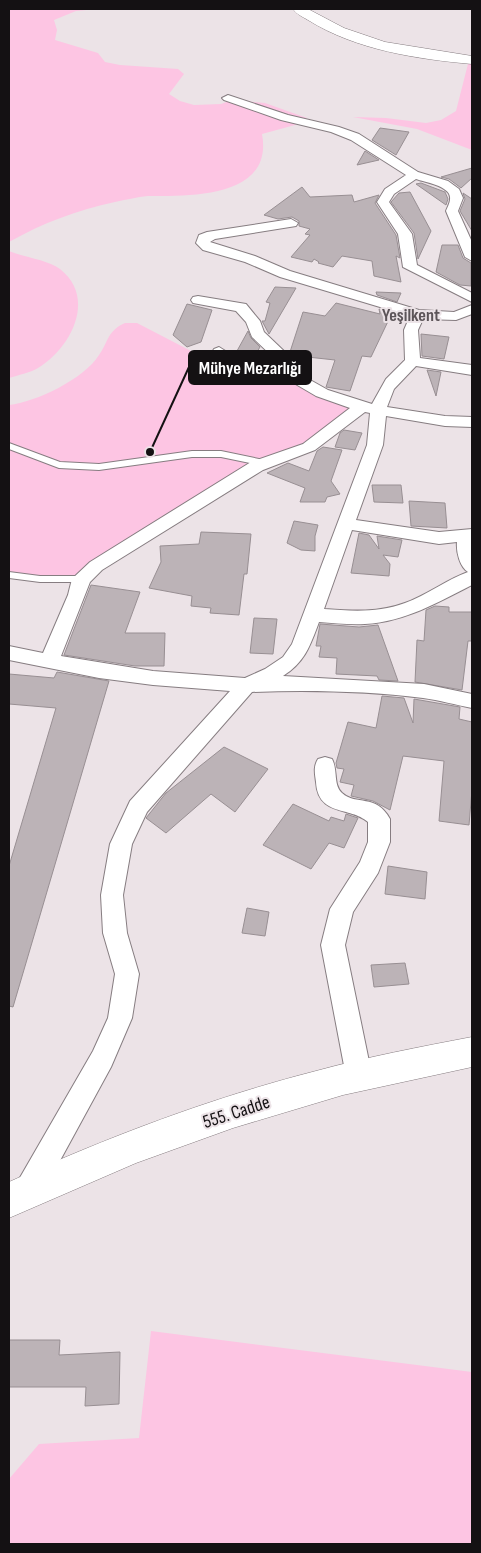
<svg xmlns="http://www.w3.org/2000/svg" width="481" height="1553" font-family="'Sofia Sans Condensed',sans-serif">
<rect width="100%" height="100%" fill="#ece3e7"/>
<path fill="#fdc5e3" d="M9,9H97L76,11L54,20L57,30L55,40L98,53L105,62L120,65L178,69L184,74L169,94L180,101L194,105L221,104L232,100L265,103L307,118L295,125L262,134C274,198 189,196 148,196C137,197 125,200 115,202C77,210 43,223 9,242Z
M472,58V150L417,129L353,117L386,118L426,123L441,120L456,111L469,60Z
M9,251C22,257 49,260 60,269C97,298 71,348 38,368C30,373 18,375 9,378Z
M125,323H137L218,365L290,375L362,407L309,447L275,458L81,579L34,581L9,577V405C36,402 84,379 99,355C109,341 107,331 125,323Z
M151,1331L472,1372V1544H9V1479L39,1444L139,1438Z"/>
<path fill="#bcb3b7" stroke="#988f93" d="M380,128L409,132L396,155L372,140Z
M365,151L379,160L357,165Z
M472,168V178L461,188L449,179L441,177Z
M421,183L445,192L448,199L446,205L416,184Z
M302,187L310,197L352,195L354,202L379,195L375,203L396,235L400,258L396,256L401,282L374,276L372,261L342,256L333,267L318,263L319,262L314,259L312,262L291,257L310,235L305,234L310,229L299,226V221L292,217L278,219L264,215Z
M410,192L431,231L418,259L414,233L391,202L399,193Z
M463,193L472,199V231L460,211L465,199Z
M442,245H458L463,258L471,263V286L460,285L436,272Z
M275,287L296,288L269,334L262,321H265L270,303L266,302Z
M376,292L401,293L397,302L377,295Z
M336,303L380,314L379,309L392,313L371,357L362,356L350,391L326,387L335,360L289,355L303,312L325,316Z
M187,304L212,310L201,342L187,347L173,335Z
M248,331L251,338L260,347L250,364L232,360Z
M421,334L449,337L444,359L422,356Z
M427,370L441,372L436,396Z
M344,430L362,433L355,450L335,447L340,433Z
M323,447L342,450L331,481L340,494L327,497L325,502H300L305,488L267,473L288,463L309,471L317,451Z
M372,485H401L403,503L374,502Z
M409,501L445,503L447,528L411,526Z
M294,521L318,525L315,536V551L301,550L287,543Z
M201,532L251,534L247,574H244L239,615L210,613L211,608L191,606L192,596L149,588L161,562L160,546L199,544Z
M359,533L369,535L379,549L377,536L402,540L398,557L383,555L390,564L389,576L351,573Z
M91,585L140,592L125,633H165L164,666H135L64,655Z
M435,606L449,607V612H472V641H468L462,690L415,682L417,640L424,641L426,610Z
M254,618L277,619L273,654L250,653Z
M320,624L359,627L378,625L398,681L379,680L377,676L336,674L337,658L319,657L321,646H316Z
M57,672L109,681L13,1007L9,1006V866L56,708L9,704V674L54,678Z
M382,696L404,698L413,723L414,699L460,707L459,719L472,722V790L469,825L439,821L444,761L403,756L390,810L373,801L351,796L354,785L340,782L344,769L337,768L336,763L348,722L376,728Z
M224,747L268,769L235,812L211,794L166,833L146,818L166,793Z
M293,804L329,821L331,817L344,821L346,814L358,818L344,848L329,843L311,869L263,845Z
M388,866L427,872L425,899L385,894Z
M247,908L269,912L265,936L242,933Z
M405,963L409,984L374,987L371,965Z
M9,1340H60L59,1355L120,1352L119,1404L85,1406L86,1387H9Z"/>
<g fill="none" stroke-linecap="round" stroke-linejoin="round">
<g stroke="#867d81" stroke-width="2">
<path id="service" d="M9,443L60,462L99,464L192,451H221L264,460L268,463L264,466L221,457H192L99,470L59,468L9,449Z
M9,572L40,576H81L86,579L81,582H40L9,578Z"/>
</g>
<g stroke="#867d81" stroke-width="2">
<path id="minor" d="M228,95L288,115L339,127L359,134L418,172L448,181L459,189L463,198L458,211L472,242V261L465,257L446,211C447,208 450,203 450,199C452,186 424,182 416,179L394,194L389,202L412,234L417,265L472,293V302L403,267L398,234L377,202L385,189L406,175L351,140L331,132L281,120L224,100L222,98Z
M291,219L298,223L296,226L215,239L210,242L255,256L290,271L419,310L454,312L472,305V314L456,320L423,319L418,330L420,358L472,365V375L416,366L394,389L387,407L445,416L472,417V427L445,426L386,416L383,445L356,520L439,532L472,529V585C438,602 405,622 365,624C350,625 334,623 319,622C310,646 305,662 283,676L424,684L472,694V708C456,705 439,700 423,698C367,691 309,690 252,692L147,812L132,844L123,895L127,933L139,974L132,1018L111,1067L38,1201L28,1205L18,1201L14,1191L18,1181L93,1051L108,1018L115,974L103,933L101,895L110,844L130,801L230,691L153,685L99,678L9,660V646L43,653L68,595L72,579L90,562L251,462L303,444L350,408L316,396L287,379L246,378L213,368L208,359L214,349L219,347L227,352L225,362L247,368L280,370L274,358L252,337L246,322L236,311L193,303L191,300L193,297L198,296L246,304L260,321L264,332L286,353L296,372L328,390L372,404L386,379L405,360L404,330L410,316L280,277L245,262L203,250L196,243L199,235L207,232ZM365,412L370,413L367,445L292,644L283,657L265,669L245,678L153,671L61,656L90,582L102,570L263,470L315,450ZM352,530L439,544L457,542C456,552 460,567 468,572C446,580 427,595 405,603C378,613 352,611 324,609Z
M325,757L332,759C338,770 333,785 342,793C356,806 376,793 390,819V842L378,873L353,912L345,945L372,1076L368,1085L359,1088L350,1085L346,1076L321,945L330,909L360,862L368,842V822C350,806 318,817 316,782C315,774 313,767 318,759Z"/>
</g>
<g stroke="#867d81" stroke-width="1">
<path id="tertiary" d="M293,9H308L344,28L385,42L472,56V64C417,59 356,50 308,20C303,17 296,14 293,9Z
M472,1037V1067L343,1095L233,1128L136,1163L9,1218V1182C108,1137 211,1098 316,1071C367,1057 420,1047 472,1037Z"/>
</g>
<use href="#service" fill="#fff" fill-rule="evenodd"/>
<use href="#minor" fill="#fff" fill-rule="evenodd"/>
<use href="#tertiary" fill="#fff" fill-rule="evenodd"/>
</g>
<g text-anchor="middle" stroke-width="4" stroke-linejoin="round" paint-order="stroke">
<g font-size="18" font-weight="bold" fill="#5c5458" stroke="#ece3e7">
<text x="411" y="321">Yeşilkent</text>
</g>
<g font-size="19" fill="#141113" stroke="#ece3e7">
<text transform="translate(236 1111) rotate(-18)" y="7">555. Cadde</text>
</g>
</g>
<path fill="none" stroke="#141113" stroke-width="2" d="M150 452L189 367"/>
<circle fill="#141113" stroke="#ece3e7" stroke-width="2" cx="150" cy="452" r="5"/>
<rect fill="#141113" stroke="#141113" stroke-width="2" x="189" y="351" width="122" height="33" rx="5"/>
<g font-size="18" text-anchor="middle" font-weight="bold" fill="#fff">
<text x="250" y="374">Mühye Mezarlığı</text>
</g>
<rect width="481" height="1553" fill="none" stroke="#141113" stroke-width="20"/>
</svg>
